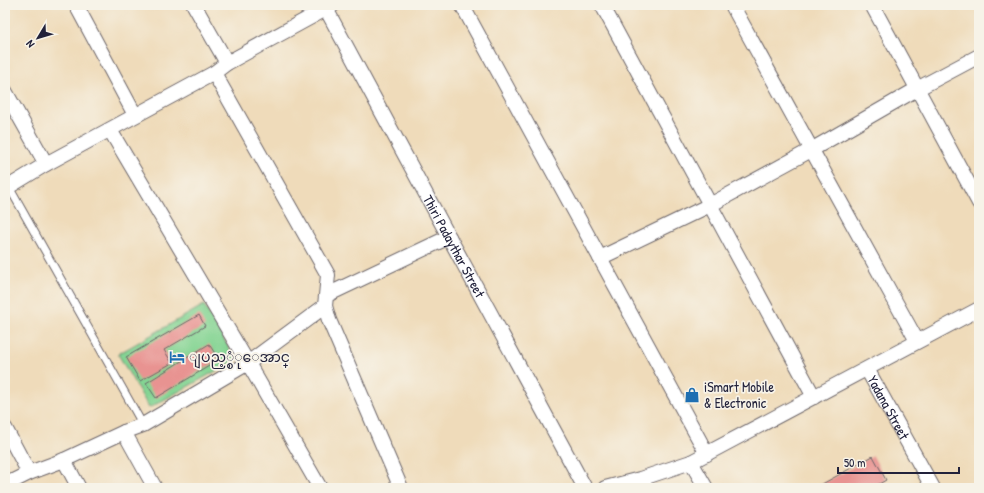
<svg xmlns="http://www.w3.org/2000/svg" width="984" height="493" font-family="'Patrick Hand','Noto Sans Myanmar',sans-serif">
<rect width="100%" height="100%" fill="#f7f3e8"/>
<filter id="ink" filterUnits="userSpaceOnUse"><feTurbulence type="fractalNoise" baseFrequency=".025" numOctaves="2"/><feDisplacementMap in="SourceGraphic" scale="8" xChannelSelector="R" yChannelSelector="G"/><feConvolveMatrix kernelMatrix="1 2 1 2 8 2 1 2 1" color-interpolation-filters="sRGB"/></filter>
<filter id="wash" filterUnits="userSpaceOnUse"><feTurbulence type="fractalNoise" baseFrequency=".012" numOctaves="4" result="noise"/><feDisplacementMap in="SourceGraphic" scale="16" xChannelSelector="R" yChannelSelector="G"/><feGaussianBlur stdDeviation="0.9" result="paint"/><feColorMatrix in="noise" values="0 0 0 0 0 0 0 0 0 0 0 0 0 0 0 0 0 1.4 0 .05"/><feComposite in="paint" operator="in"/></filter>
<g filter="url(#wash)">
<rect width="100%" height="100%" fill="#efdbba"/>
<path fill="#84d493" stroke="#537b67" d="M204,305L236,360L149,408L118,354Z"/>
<g id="blocks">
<path fill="#e89391" d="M199,315L205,326L164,350L172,363L140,381L126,357Z
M209,344L219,360L156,398L146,383Z
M873,456L886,480L872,488H815Z"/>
</g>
</g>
<g filter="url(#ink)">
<use href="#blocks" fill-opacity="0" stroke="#6a6367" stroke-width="1"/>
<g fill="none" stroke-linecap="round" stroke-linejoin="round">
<g stroke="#6a6367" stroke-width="9">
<path id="lane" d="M9,187L143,425"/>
</g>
<g stroke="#6a6367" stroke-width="16">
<g id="street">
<path d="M76,5L135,115"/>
<path d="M194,5L227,63"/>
<path id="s1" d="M324,5L449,237L585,488"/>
<path d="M462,5L707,454"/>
<path d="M602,5L814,397"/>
<path d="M732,5L917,341"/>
<path d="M872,5L979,203"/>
<path d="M214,73L328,275L325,306L329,320L401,488"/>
<path d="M5,91L46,164"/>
<path d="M110,130L248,363L320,488"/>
<path d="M5,189L46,164L214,73L227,63L333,5"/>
<path d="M600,258L710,205L811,150L917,89L979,56"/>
<path d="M327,295L449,237"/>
<path id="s2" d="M867,369L933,488"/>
<path d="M5,428L29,473"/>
<path d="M124,432L155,488"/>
<path d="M64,460L79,488"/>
<path d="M691,462L706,488"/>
<path d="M5,485L29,473L64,460L124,432L143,425L248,363L325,306"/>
<path d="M605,488L640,479L691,462L979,309"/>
</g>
</g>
<use href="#lane" stroke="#fff" stroke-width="7"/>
<use href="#street" stroke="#fff" stroke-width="14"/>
</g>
</g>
<defs>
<g id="hotel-bare" transform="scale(1.2)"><path d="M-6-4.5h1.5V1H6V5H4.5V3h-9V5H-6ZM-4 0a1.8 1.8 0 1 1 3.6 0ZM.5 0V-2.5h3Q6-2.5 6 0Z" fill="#1f6fb2" stroke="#f7f3e8" stroke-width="2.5" paint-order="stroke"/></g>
<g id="shop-bare" transform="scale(1.2)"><path d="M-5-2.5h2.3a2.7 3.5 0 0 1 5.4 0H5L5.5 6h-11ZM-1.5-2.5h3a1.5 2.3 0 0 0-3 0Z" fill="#1f6fb2" stroke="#f7f3e8" stroke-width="2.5" paint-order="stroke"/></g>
</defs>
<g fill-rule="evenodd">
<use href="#hotel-bare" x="177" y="357"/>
<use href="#shop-bare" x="692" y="395"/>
</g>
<g text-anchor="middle" stroke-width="3.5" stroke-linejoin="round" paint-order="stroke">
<g font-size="14" fill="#22223b" stroke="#f7f3e8">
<text dy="5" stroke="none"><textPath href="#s1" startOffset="274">Thiri Padaythar Street</textPath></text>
<text dy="5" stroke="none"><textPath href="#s2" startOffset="44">Yadana Street</textPath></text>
</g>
<g font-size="14" fill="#22223b" stroke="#f7f3e8" text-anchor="start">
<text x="189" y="362">ျပည့္စံုေအာင္</text>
<text x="704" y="392">iSmart Mobile<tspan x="704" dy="16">&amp; Electronic</tspan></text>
</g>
</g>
<rect width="984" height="493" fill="none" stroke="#f7f3e8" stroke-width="20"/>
<g transform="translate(38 38) rotate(232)" stroke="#f7f3e8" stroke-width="3" paint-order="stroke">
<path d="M0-3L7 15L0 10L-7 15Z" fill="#22223b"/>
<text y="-6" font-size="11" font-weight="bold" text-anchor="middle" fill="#22223b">N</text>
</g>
<path d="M838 467v6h121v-6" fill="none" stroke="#22223b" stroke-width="2"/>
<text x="844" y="467" font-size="12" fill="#22223b" stroke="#f7f3e8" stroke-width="3" paint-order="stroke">50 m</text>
</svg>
